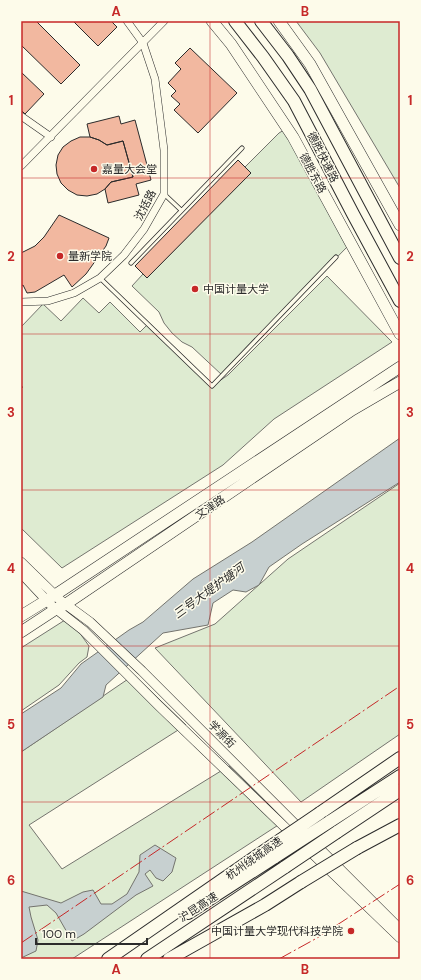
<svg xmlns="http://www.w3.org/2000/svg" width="421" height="980" font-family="'DM Sans','Noto Sans SC',sans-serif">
<rect width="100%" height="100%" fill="#fdfbea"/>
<path fill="#deebd1" stroke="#74746e" d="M296,21H400V188L320,53Z
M284,130L347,247L222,375L192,347L182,342L172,333L164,323L159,312L132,286L143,274L147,278L250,173L245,167L279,133Z
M327,276L392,342L274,419L223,465L62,568L21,528V389L23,387L21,386V327L43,304L61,321L83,298L99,313L110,302L140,332L148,324L212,386L228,375Z
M400,483V734L301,802L155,648L215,624L288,559Z
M65,620L79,632L89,646L87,657L79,663L59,685L21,711V648Z
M134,675L186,725L29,825L62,869L229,766L286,820L72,959H21V752Z"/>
<path fill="#c7d0d0" stroke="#74746e" d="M400,438V482L302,544L269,567L259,585L246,592L233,590L213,603L208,625L163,633L106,685L103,697L21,752V714L61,688L81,664L129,630L143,622L193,579L252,542Z
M155,845L176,858L172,872L163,881L156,878L150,870L145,874L153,886L136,895L84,934L72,941L56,913L47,905L29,907L31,917L38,940L36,951L21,958V891L61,903L83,892L93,890L101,904H112L127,894L139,872L140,855Z"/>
<path fill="#f2b8a0" stroke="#2b2b2b" d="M21,21H36L80,65L61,84L21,45Z
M73,21H111L117,27L98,46Z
M190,48L237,93L198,133L174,110L180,104L171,96L176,91L168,83L181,69L175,63Z
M21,72L44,94L25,114L21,110Z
M119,116L121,124L135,120L151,180L136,184L139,195L108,203L105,189L111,182L133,177L123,141L107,145L99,140L90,137L87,124Z
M80,137H90L99,140L107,145L123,141L133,177L111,182L105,189L97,194L87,196L77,195L68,190L61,183L57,174L56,165L58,155L63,147L71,141Z
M238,160L251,173L147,278L135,266Z
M59,215L109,238L106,246L86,274L72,287L64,275L35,292L27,293L23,285L21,286V253L35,246L44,237Z"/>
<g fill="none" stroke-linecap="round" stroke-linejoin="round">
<g stroke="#2b2b2b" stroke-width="5">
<path id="lane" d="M164,194L181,210
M131,263L242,148
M100,278L212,386L336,257"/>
</g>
<g stroke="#2b2b2b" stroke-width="8">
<path id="street" d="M21,116L51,137
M21,166L164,21
M21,302L48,301L74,293L100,278L124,255L144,229L164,194V150L155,79L143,43L127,21"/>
</g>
<g stroke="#2b2b2b" stroke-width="10">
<path id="secondary" d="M21,562L60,600L90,622L142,671L400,929
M21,573L51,605L83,630L159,706L400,938"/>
</g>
<g stroke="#2b2b2b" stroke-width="12">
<path id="primary" d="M212,21L231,44L293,137L400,334
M279,21L310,64L400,225
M21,616L55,595L400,367
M21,632L56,609L66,604L352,410L400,382"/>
</g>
<g stroke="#2b2b2b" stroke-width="14">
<path id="highway" d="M235,21L263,57L294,101L353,214L400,301
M261,21L288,56L310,89L400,258
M320,813L400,758
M329,822L400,776
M337,832L400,790
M357,848L400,825
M188,913L275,857
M108,959L267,849
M147,959L285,867
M169,959L265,905L301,882"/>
</g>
<use href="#lane" stroke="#fdfbea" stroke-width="3.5"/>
<use href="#street" stroke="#fdfbea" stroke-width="7"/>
<use href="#secondary" stroke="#fdfbea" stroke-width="9"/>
<use href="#primary" stroke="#fdfbea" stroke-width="11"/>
<use href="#highway" stroke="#fdfbea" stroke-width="12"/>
<g stroke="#2b2b2b" stroke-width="14" stroke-linecap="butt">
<path id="highway-bridge" d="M267,849L320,813
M275,857L329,822
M285,867L337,832
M301,882L357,848"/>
</g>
<use href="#highway-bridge" stroke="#fdfbea" stroke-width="12"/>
<path stroke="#c62828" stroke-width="1" stroke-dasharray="14 3 2 3" stroke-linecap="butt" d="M21,943L400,686
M279,959L317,938L400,884"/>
</g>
<path fill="none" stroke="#c62828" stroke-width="1" stroke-opacity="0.55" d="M210,21V959M21,178H400M21,334H400M21,490H400M21,646H400M21,802H400"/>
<g fill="#c62828" stroke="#fdfbea" stroke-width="1.5">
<circle cx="94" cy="169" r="4"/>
<circle cx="60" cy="256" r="4"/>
<circle cx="195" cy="289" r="4"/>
<circle cx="351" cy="931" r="4"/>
</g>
<g text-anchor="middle" stroke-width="3" stroke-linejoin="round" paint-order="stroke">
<g font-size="11" fill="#2b2b2b" stroke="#fdfbea">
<text transform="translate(323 157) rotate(63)" y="4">德胜快速路</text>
<text transform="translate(313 173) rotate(62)" y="4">德胜东路</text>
<text transform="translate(145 205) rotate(-62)" y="4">沈括路</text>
<text transform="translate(210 507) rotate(-34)" y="4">文津路</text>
<text transform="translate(222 734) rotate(45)" y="4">学源街</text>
<text transform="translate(254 858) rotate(-35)" y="4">杭州绕城高速</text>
<text transform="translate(198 907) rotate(-33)" y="4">沪昆高速</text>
</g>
<g font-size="11" fill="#2b2b2b" stroke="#fdfbea" text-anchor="start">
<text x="102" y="173">嘉量大会堂</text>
<text x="68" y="260">量新学院</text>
<text x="203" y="293">中国计量大学</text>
<text x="343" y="935" text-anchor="end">中国计量大学现代科技学院</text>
</g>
<g font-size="12" font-style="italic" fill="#2b2b2b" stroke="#fdfbea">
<text transform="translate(209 591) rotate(-36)" y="4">三号大堤护塘河</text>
</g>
</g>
<rect width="421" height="980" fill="none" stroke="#fdfbea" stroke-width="44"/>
<path d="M36 938v6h111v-6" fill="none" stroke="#2b2b2b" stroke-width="2"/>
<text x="42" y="938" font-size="12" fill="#2b2b2b" stroke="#fdfbea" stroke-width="3" paint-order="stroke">100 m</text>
<rect x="22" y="22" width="377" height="936" fill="none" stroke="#c62828" stroke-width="1.5"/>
<g font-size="13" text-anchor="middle" font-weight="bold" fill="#c62828">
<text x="116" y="16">A</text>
<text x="305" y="16">B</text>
<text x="11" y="105">1</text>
<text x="410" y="105">1</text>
<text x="11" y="261">2</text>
<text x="410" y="261">2</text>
<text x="11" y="417">3</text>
<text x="410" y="417">3</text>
<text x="11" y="573">4</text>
<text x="410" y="573">4</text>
<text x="11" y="729">5</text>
<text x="410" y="729">5</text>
<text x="11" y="885">6</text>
<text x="410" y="885">6</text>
<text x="116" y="974">A</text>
<text x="305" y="974">B</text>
</g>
</svg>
